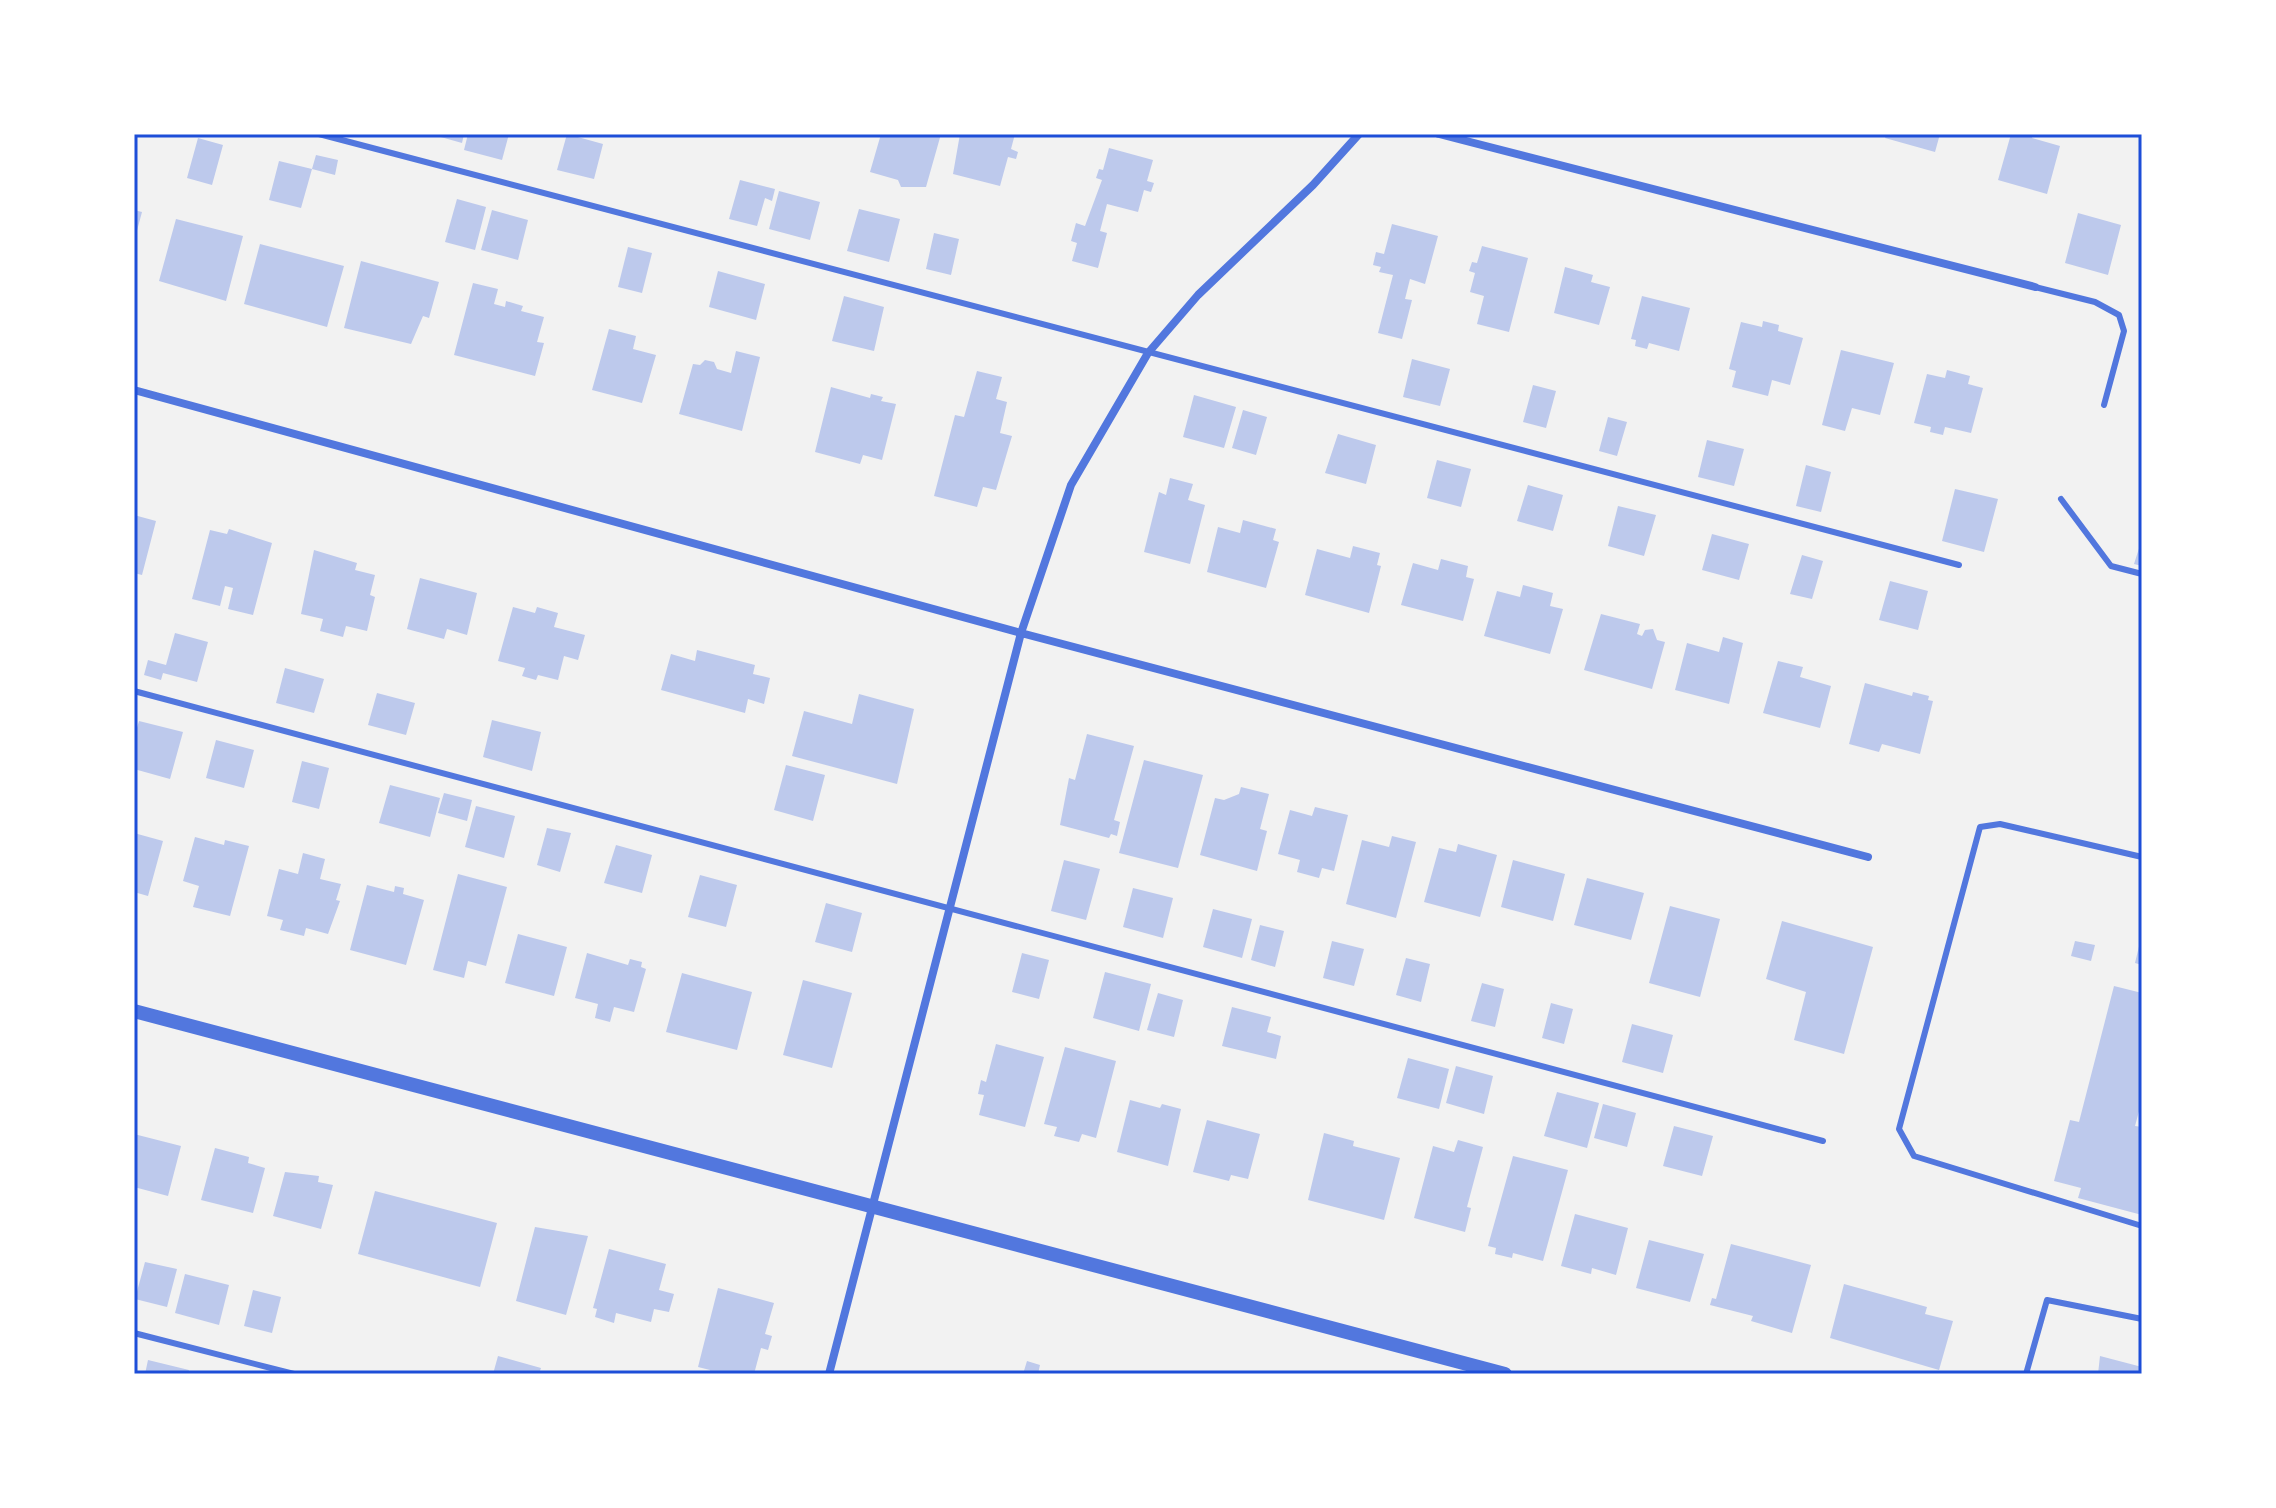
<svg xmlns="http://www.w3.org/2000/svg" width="2276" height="1508" font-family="'Fira Sans',sans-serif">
<rect width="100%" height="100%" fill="#f2f2f2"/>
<path fill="#bdc9ec" d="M430,134H464L462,143Z
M468,134H509L502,160L464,150Z
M567,134L603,144L594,179L557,170Z
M881,134H941L926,187H901L898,180L870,172Z
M960,134H1015L1011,149L1018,152L1016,159L1008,157L1000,186L953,174Z
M1887,134H1940L1935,152L1885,138Z
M2011,134H2033L2032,138L2060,146L2047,194L1998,180Z
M198,138L223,145L212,185L187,178Z
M1109,148L1153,160L1147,181L1154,183L1151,192L1144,190L1138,212L1107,204L1100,231L1107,233L1098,268L1072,261L1077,243L1071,241L1076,223L1085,226L1102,180L1096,178L1099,169L1103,170Z
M316,155L338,160L335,175L312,169Z
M279,161L312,169L301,208L269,200Z
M740,180L775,189L772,201L765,198L757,226L729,219Z
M779,191L820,202L810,240L769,229Z
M457,199L486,207L475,250L445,242Z
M859,209L900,219L889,262L847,251Z
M134,210L142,212L135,238H134Z
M492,210L528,220L518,260L481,250Z
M2078,213L2121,225L2108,275L2065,263Z
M176,219L243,236L226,301L159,281Z
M1392,224L1438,236L1425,284L1410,279L1405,299L1412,300L1402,339L1378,333L1393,275L1379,272L1381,267L1373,265L1376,252L1384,254Z
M934,233L959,239L951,275L926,269Z
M260,244L344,266L327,327L244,304Z
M1482,246L1528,258L1509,332L1477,324L1484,296L1470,292L1475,273L1469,271L1472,262L1477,263Z
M628,247L652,253L642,293L618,287Z
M361,261L439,282L429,318L423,316L411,344L344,328Z
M1565,267L1593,275L1591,282L1610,287L1599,325L1554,313Z
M718,271L765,284L756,320L709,307Z
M473,283L498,289L494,304L505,307L506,301L523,306L521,311L544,317L537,342L544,343L535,376L454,355Z
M844,296L884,307L874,351L832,341Z
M1642,296L1690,308L1679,351L1649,343L1647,349L1635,346L1636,340L1631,339Z
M1763,321L1779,325L1778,331L1803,338L1790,385L1772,380L1768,396L1732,387L1736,371L1729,369L1741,322L1762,327Z
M609,329L636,336L633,349L656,355L642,403L592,390Z
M1841,350L1894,363L1880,415L1852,408L1845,431L1822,425Z
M736,351L760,357L742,431L679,414L693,364L700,365L705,360L714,362L717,369L731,373Z
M1412,359L1450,369L1440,406L1403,397Z
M1947,370L1970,376L1968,384L1983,388L1971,433L1945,427L1943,435L1930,432L1931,427L1914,423L1927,374L1945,378Z
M977,371L1002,377L996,399L1007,402L1000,433L1012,436L996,490L983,487L977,507L934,496L955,415L964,417Z
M1533,385L1556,391L1546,428L1523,422Z
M831,387L870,398L871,394L883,397L881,401L896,404L882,460L863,455L860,464L815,452Z
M1194,395L1236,407L1224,448L1183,437Z
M1243,410L1267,417L1256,455L1232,448Z
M1608,417L1627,422L1617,456L1599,451Z
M1338,434L1376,445L1366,484L1325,473Z
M1707,440L1744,449L1734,486L1698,477Z
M1437,460L1471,469L1461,507L1427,498Z
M1806,465L1831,472L1821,512L1796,506Z
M1170,478L1193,484L1188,500L1205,505L1190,564L1144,552L1159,492L1166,495Z
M1528,485L1563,495L1553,531L1517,521Z
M1955,489L1998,499L1984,552L1942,541Z
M1618,506L1656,515L1644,556L1608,546Z
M134,515L156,521L142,575L134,573Z
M1243,520L1276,529L1273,540L1279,542L1266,588L1207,572L1218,527L1240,533Z
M229,529L272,543L253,615L228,609L233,588L225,586L220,606L192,599L210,530L227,534Z
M1712,534L1749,544L1739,580L1702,570Z
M2142,539V566L2134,564Z
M1353,546L1380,553L1377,565L1381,566L1369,613L1305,595L1317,549L1350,558Z
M314,550L357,563L355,570L375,575L370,595L375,597L367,631L346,626L343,637L320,631L323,619L301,614Z
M1802,555L1823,561L1812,599L1790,594Z
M1441,559L1468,566L1466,577L1474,579L1463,621L1401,605L1413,563L1438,570Z
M420,578L477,593L467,635L447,629L444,639L407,629Z
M1890,581L1928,591L1918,630L1879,620Z
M1523,585L1553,593L1550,606L1563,609L1550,654L1484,636L1497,591L1520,597Z
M513,607L535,613L537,607L558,613L554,627L585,635L578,660L564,656L558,680L538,675L536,680L522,676L525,668L498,661Z
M1601,614L1640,624L1637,634L1642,636L1645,630L1653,629L1657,640L1665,642L1652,689L1584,670Z
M175,633L208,642L197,682L163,673L161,680L144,675L148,660L166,665Z
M1723,637L1743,643L1729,704L1675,690L1687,643L1719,652Z
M697,650L755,665L753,674L770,678L764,704L748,699L745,713L661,690L671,654L695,661Z
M1778,661L1803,667L1800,677L1831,686L1820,728L1763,713Z
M285,668L324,679L314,713L276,703Z
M1865,683L1912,696L1913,692L1929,696L1928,700L1933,701L1920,754L1882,744L1879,752L1849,744Z
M377,693L415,703L406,735L368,725Z
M859,694L914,709L897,784L792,756L804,711L852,724Z
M492,720L541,732L532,771L483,757Z
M139,721L183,732L170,779L134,769V738Z
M1087,734L1134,746L1114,820L1120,822L1117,836L1111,834L1109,838L1060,825L1069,778L1075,780Z
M216,740L254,750L244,788L206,778Z
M1144,760L1203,775L1178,868L1119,853Z
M302,761L329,768L319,809L292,802Z
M786,765L825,775L813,821L774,810Z
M390,785L440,798L430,837L379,823Z
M1241,787L1269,794L1260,829L1267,831L1257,871L1200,855L1215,798L1224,800L1239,794Z
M444,793L472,800L467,821L438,813Z
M476,806L515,816L504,858L465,847Z
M1315,807L1348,815L1334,871L1322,868L1319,878L1297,872L1300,860L1278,854L1290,810L1312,816Z
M547,828L571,833L560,872L537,865Z
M134,833L163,841L148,896L134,892Z
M1392,836L1416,842L1396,918L1346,904L1362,840L1389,847Z
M195,837L224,845L225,840L249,846L230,916L193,907L199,886L183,881Z
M1458,844L1497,855L1480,917L1424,902L1439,848L1456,852Z
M616,845L652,855L642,893L604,883Z
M303,853L325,859L320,879L341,884L336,900L340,901L328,934L306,928L304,936L280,930L283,920L267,916L279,869L298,874Z
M1064,860L1100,869L1086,920L1051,911Z
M1513,860L1565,874L1553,921L1501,907Z
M458,874L507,887L486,966L468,961L464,978L433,970Z
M700,875L737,885L726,927L688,917Z
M1587,878L1644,893L1631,940L1574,925Z
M367,885L394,892L395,886L404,888L403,894L424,900L406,965L350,950Z
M1133,888L1173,898L1163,938L1123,927Z
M826,903L862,913L852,952L815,942Z
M1670,906L1720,919L1700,997L1649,983Z
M1213,909L1252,919L1242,958L1203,947Z
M1782,921L1873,947L1844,1054L1794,1040L1806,992L1766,979Z
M1260,925L1284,931L1275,967L1251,960Z
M518,934L567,947L554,996L505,983Z
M2141,938H2142V965L2135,963Z
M1332,941L1364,949L1354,986L1323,978Z
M2075,941L2095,945L2091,961L2071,956Z
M587,953L628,965L630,959L642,962L641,967L646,969L634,1012L614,1007L610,1022L595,1018L598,1004L575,998Z
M1022,953L1049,960L1039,999L1012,992Z
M1406,958L1430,964L1421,1002L1396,995Z
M1105,972L1151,984L1139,1031L1093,1018Z
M682,973L752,992L737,1050L666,1032Z
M803,980L852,993L832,1068L783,1055Z
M1482,983L1504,989L1495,1027L1471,1021Z
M2114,986L2142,993V1100L2135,1126L2142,1127V1215L2078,1198L2081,1188L2054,1181L2070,1120L2079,1122Z
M1158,993L1183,1000L1174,1037L1147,1030Z
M1551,1003L1573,1009L1564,1044L1542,1038Z
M1232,1007L1271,1017L1267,1032L1281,1036L1276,1059L1222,1046Z
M1632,1024L1673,1035L1663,1073L1622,1062Z
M996,1044L1044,1057L1025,1127L979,1115L984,1095L978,1094L981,1080L986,1082Z
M1065,1047L1116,1061L1096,1138L1082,1134L1079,1142L1054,1136L1057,1127L1044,1124Z
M1408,1058L1449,1069L1439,1109L1397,1098Z
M1456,1066L1493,1076L1484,1114L1446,1103Z
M1557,1092L1599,1103L1587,1148L1544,1136Z
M1130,1100L1160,1108L1162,1104L1181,1109L1168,1166L1117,1152Z
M1603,1104L1636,1113L1627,1147L1594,1138Z
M1207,1120L1260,1134L1248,1179L1231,1175L1229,1181L1193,1172Z
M1674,1126L1713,1136L1702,1176L1663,1166Z
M1324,1133L1354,1141L1353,1146L1400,1158L1384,1220L1308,1200Z
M134,1134L181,1146L168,1196L134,1187Z
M1458,1140L1483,1147L1467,1207L1471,1208L1465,1232L1414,1218L1433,1146L1454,1152Z
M215,1148L249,1157L248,1163L265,1168L253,1213L201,1200Z
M1513,1156L1568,1170L1543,1261L1513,1253L1512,1258L1495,1254L1496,1248L1488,1246Z
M285,1172L319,1176L318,1182L333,1185L321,1229L273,1216Z
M375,1191L497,1223L480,1287L358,1254Z
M1575,1214L1628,1228L1616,1275L1592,1268L1591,1274L1561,1266Z
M535,1227L588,1236L566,1315L516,1301Z
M1649,1240L1704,1254L1690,1302L1636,1288Z
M1731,1244L1811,1265L1792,1333L1751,1321L1753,1316L1710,1305L1712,1298L1716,1299Z
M609,1249L666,1264L659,1290L674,1294L669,1312L654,1309L651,1322L616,1313L614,1323L595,1317L597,1309L593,1308Z
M145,1262L177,1269L167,1307L135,1299Z
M185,1274L229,1285L219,1325L175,1313Z
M1844,1284L1927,1307L1925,1314L1953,1321L1939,1370L1830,1338Z
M718,1288L774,1303L765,1334L772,1336L768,1350L761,1348L754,1374H709L710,1370L698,1367Z
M253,1290L281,1297L272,1333L244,1326Z
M498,1356L541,1368L539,1374H493Z
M2100,1356L2142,1367V1374H2098Z
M148,1360L189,1370L188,1374H145Z
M1027,1361L1040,1365L1038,1374H1023Z"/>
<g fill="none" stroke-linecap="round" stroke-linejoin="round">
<path stroke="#5277de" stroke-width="6" d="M319,134L1959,565
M2035,287L2095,302L2119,315L2124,331L2104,405
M2061,499L2111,566L2142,574
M134,691L1823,1141
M2142,857L2000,824L1980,827L1899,1129L1914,1156L2142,1226
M134,1333L294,1374
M2026,1374L2047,1300L2142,1319"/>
<path stroke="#5277de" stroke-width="8" d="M1439,134L2035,287
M134,390L1021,633L1868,857
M829,1374L1021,633L1071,485L1148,353L1198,295L1313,185L1359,134"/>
<path stroke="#5277de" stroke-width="14" d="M134,1011L1505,1374"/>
</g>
<rect width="2276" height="1508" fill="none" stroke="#ffffff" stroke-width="272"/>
<rect x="136" y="136" width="2004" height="1236" fill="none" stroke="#1d4ed8" stroke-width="3"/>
</svg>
